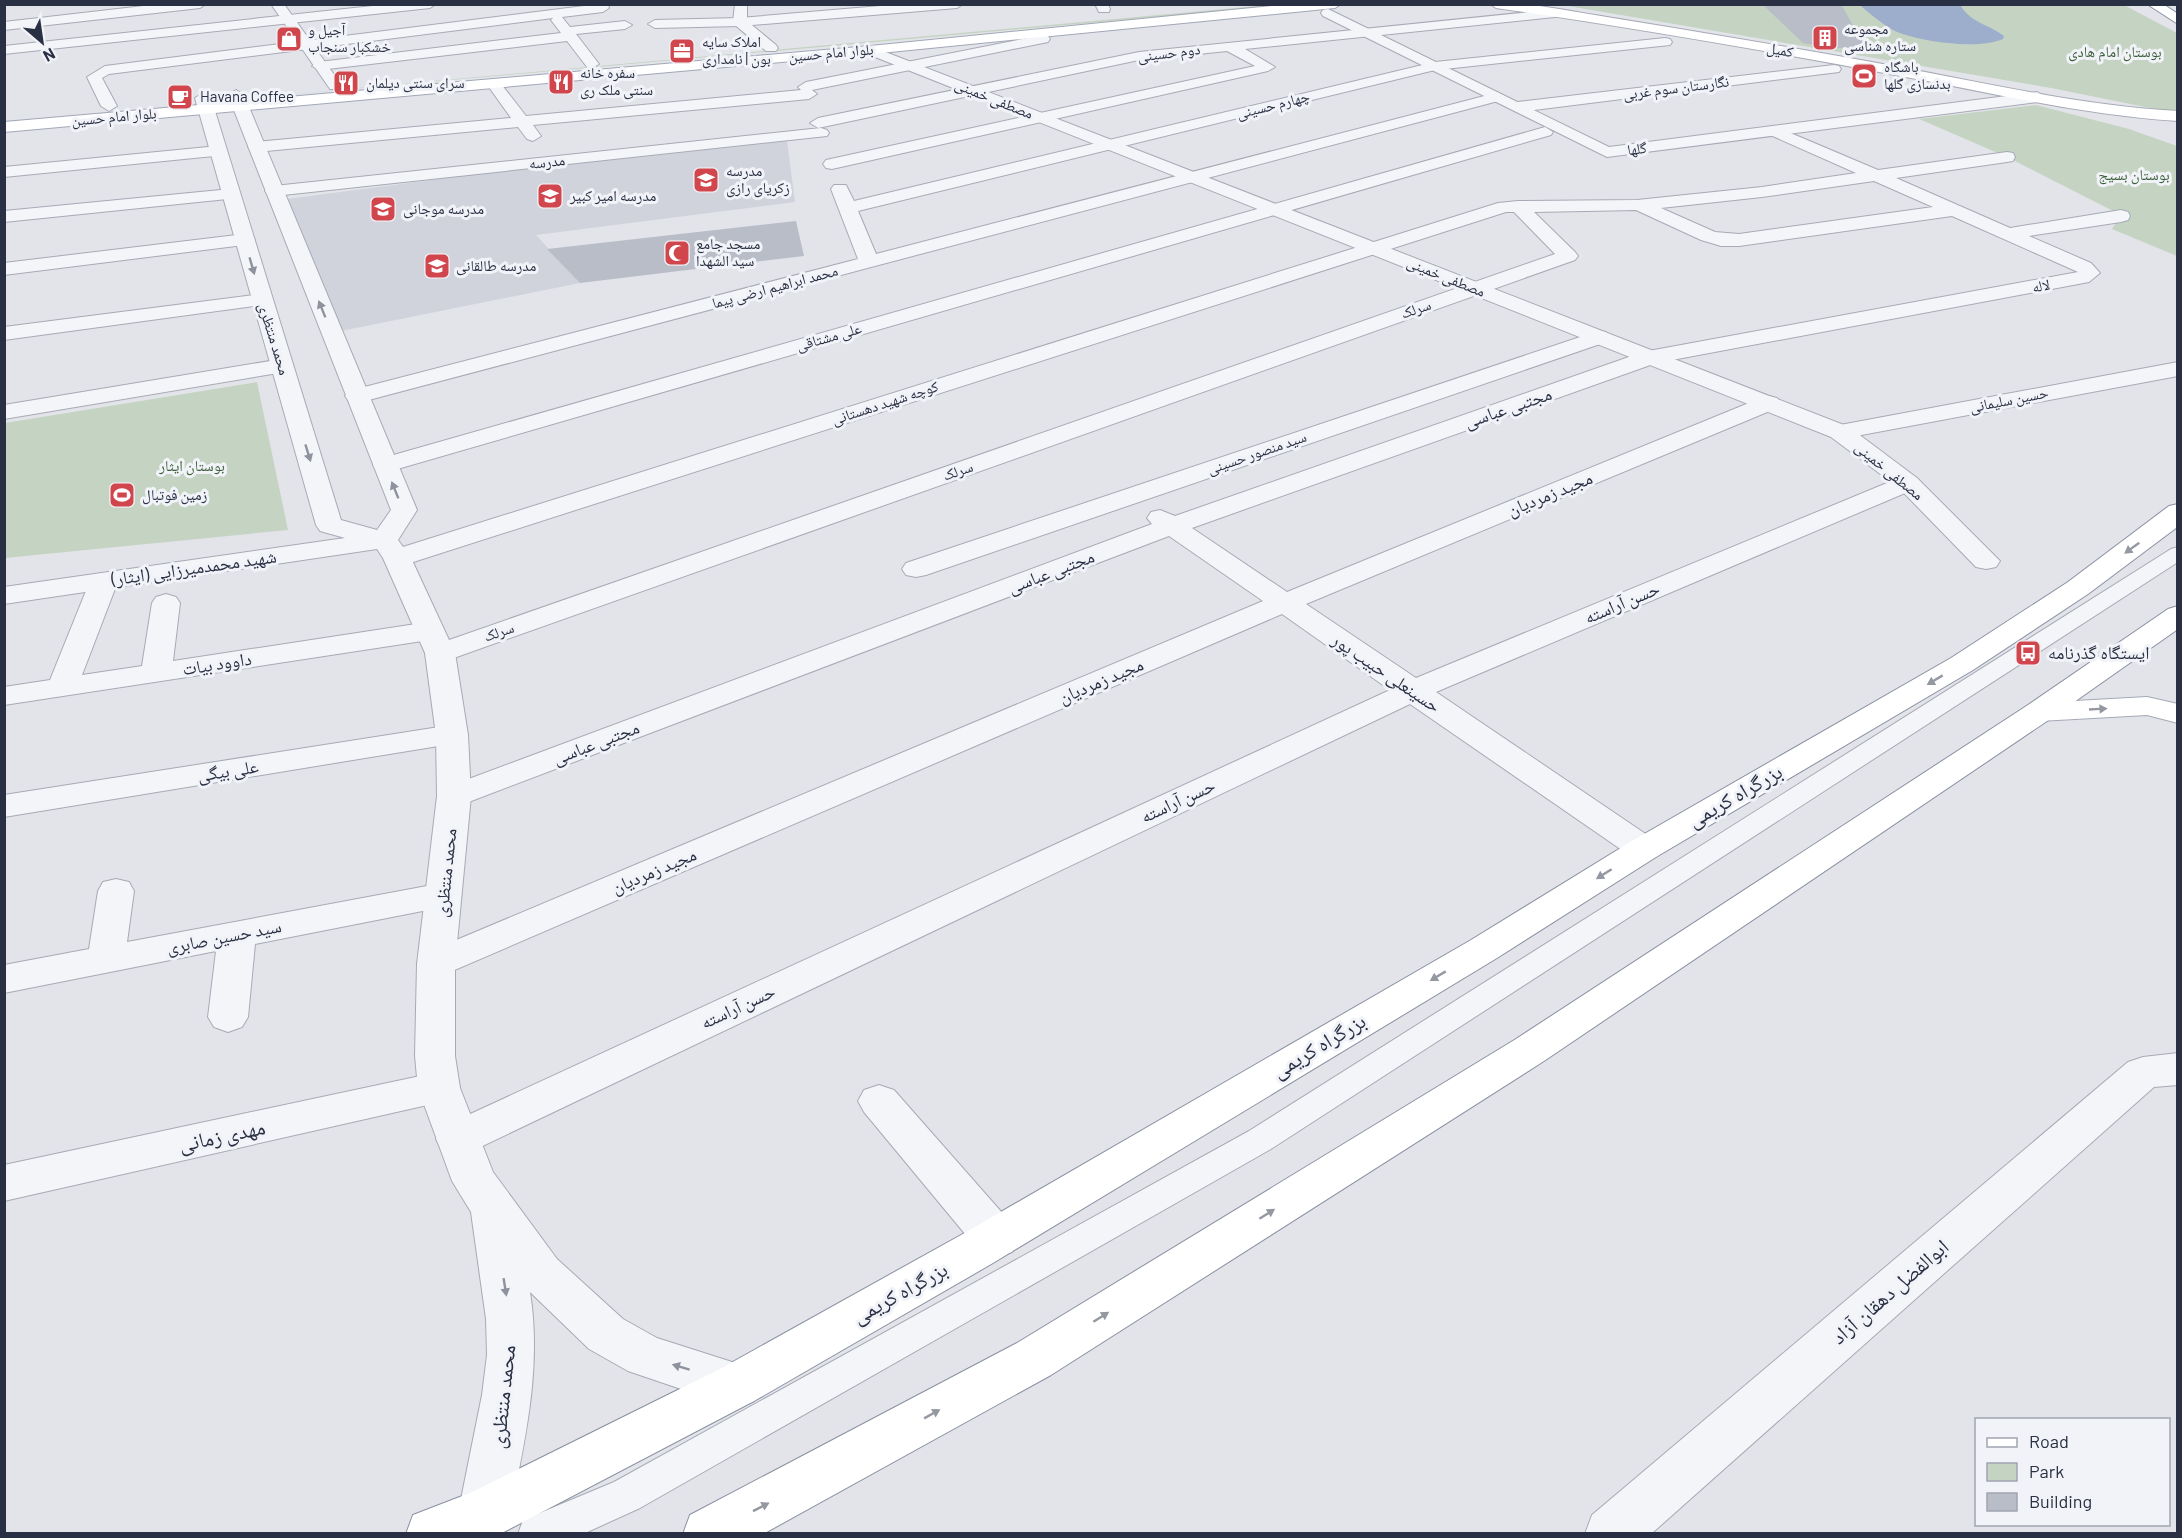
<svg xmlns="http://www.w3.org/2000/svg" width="2182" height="1538" font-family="Barlow,'Noto Naskh Arabic',sans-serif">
<rect width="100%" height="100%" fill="#e2e4ea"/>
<path fill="#d0d3dc" d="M787,141L795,202L536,235L580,283L341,331L279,200L470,175Z"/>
<path fill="#c5d4c2" d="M1268,5H1288L262,97L390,85Z
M1562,5H2124L2177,33V110H2160L2051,88Z
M2036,105L2129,129L2177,146V256L2112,229L2121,215L2007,157L1919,119Z
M257,382L288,530L5,558V423Z"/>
<path fill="#9caecb" d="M1860,5H1960C1972,24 1987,23 2004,36L2003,39C1979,50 1917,42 1893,30C1881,23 1870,14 1860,5Z"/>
<path fill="#b9bdc8" d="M1762,4H1841L1866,48H1832L1803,43Z
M796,221L804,256L580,283L547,249Z"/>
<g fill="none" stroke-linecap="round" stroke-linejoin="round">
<g stroke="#a7aab5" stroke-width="2">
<path id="service" d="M2178,547V562L1271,1149L640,1508L583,1534H518L523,1520L614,1482L1249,1131L2171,549Z"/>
</g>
<g stroke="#a7aab5" stroke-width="2">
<path id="minor" d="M161,4H206L200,8L4,30V22Z
M391,4H436L430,8L4,54V46Z
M600,4L608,5L609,8L603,12L562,17L570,27L625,21L632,25L625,29L576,34L599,64L592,68L587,67L567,41L319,70L312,66L319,62L561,33L551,20L553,18L109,74L102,78L117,106L109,111L101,106L87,77L105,66Z
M904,4H963L957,8L740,26L655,28L648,24L655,20L740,18Z
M1095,4H1108L1110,9L1109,12H1099Z
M1559,9L1566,13L1564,16L1245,49L1275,67L1268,71L832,169L826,168L823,164L826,160L1255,66L1227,51L1139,60L818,128L810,123L818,118L1139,52Z
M1043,35L1048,36L1050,39L1048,42L812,90L817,94L809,99L533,125L541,136L533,141L527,139L518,127L256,152L248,147L256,142L511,118L486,83L493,79L498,80L526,116L801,90L798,87L806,82Z
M1665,38L1670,39L1672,42L1670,45L1435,70L858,211L876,254L1492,94L1497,92L1505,97L1502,100L365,401L357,403L349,401L345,396L349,391L858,259L831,189L834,185H846L854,201L1435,62Z
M1834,65L1839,66L1841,69L1839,72L1518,112L1510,107L1518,102Z
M1774,126L1878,170L2007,152L2013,153L2015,157L2013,161L2007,162L1896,178L2010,228L2121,210L2128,212L2130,216L2128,220L2121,222L2029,236L2091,263L2100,273L2089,282L1656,363L1192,528L1287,592L1761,398L1769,396L1777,398L1781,403L1777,408L1306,604L1416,678L1899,478L1908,475L1917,478L1921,483L1917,488L1436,692L1656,841L1662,849L1656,857L1644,860L1632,857L1410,704L472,1151L457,1156L442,1151L436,1139L442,1127L1390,690L1282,614L436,978L423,974L417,964L423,954L1263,601L1169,536L466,803L454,807L442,803L437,796L442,789L1152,524L1147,518L1151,512L1160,510L1175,516L1643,352L2078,272L1952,216L1739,246H1721L1701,240L1636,210L1534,212L1575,252L1578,256L1575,260L451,659L440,662L429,659L425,653L429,647L1555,254L1514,212H1506L407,564L397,566L387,564L383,558L387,552L1498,203L1518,201L1637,200L1762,187L1856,173L1768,134L1766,131L1768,128ZM1874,181L1933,207L1739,234L1715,232L1661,208L1762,197Z
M1545,127L1553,132L1551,135L394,470L385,472L376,470L373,465L376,460Z
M821,128L827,130L829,133L827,136L274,196L268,195L265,191L268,187L274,186Z
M218,146L224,147L226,151L224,155L4,177V167Z
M231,189L237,190L240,194L237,198L4,222V211Z
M245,234L252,236L255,240L252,244L4,275V263Z
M262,294L269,296L272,300L269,304L4,340V327Z
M1598,331L1606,332L1609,337L1606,342L926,575L916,577L906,575L902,569L906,563Z
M282,359L290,361L293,366L290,371L4,419V405Z
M2178,362V376L1840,439L1831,437L1828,432L1831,427L1840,425Z
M104,573L114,575L118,581L82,675L142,666L152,603L156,597L166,594L176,597L180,603L173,661L429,622L439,625L444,631L439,637L429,640L4,705V687L50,680L90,581L94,575Z
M452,725L463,728L468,735L463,742L4,817V795Z
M116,879L129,882L134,891L127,942L443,883L456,886L461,895L456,904L443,907L255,944L248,1017L242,1027L228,1032L214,1027L208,1017L216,951L4,993V965L89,949L98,891L103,882Z
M2178,1053V1085L2154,1087L1651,1534H1585L1592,1515L2128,1062L2143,1057Z
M439,1072L454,1077L460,1088L454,1099L4,1201V1165Z
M879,1085L894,1090L1012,1224L1019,1238L1012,1252L996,1257L980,1252L864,1112L858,1101L864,1090Z"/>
</g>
<g stroke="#a7aab5" stroke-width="2">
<path id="tertiary" d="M271,4H284L342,86L340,89H330Z
M735,4H747V21L776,45L778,48L776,51H766L735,25L733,22Z
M1328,9L1609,147L2037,92L2045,97L2037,102L1607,157L1323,16L1321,13L1323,10Z
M870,46L1849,427L1917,478L2000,561L1996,567L1986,569L1976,567L1899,488L1831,437L865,53L863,50Z
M236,90L244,95L417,510L398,540L411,558L455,653L468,735L471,796L455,964V1056L460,1088L493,1172L557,1259L623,1319L657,1338L754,1369L762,1385L754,1401L737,1408L628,1371L589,1349L530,1292C542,1368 525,1440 510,1514L503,1532L500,1534L465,1532L458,1514L482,1395L487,1355L486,1319L471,1212L452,1181L418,1088L415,1056L417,964L437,796L436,735L425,653L383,558L377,549L4,604V587L345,538L320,531L316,525L195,98L203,93L211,98L341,520L377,530L391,510L228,95Z"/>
</g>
<g stroke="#a7aab5" stroke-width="2">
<path id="secondary" d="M1490,4H1527L1559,9C1673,28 1786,46 1899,67C1991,84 2084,106 2178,111V121C2083,115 1988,92 1895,75C1763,50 1629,27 1496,8Z
M2147,697L2178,704V723L2147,715L2039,721L2028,719L2023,712L2028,705L2039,703Z"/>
</g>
<g stroke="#a1a7b6" stroke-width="2">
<path id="primary" d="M1291,4H1341L1335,8L870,54L4,132V122L870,46Z"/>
</g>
<g stroke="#8990a1" stroke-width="2">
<path id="trunk" d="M2147,4H2163L2178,14V24Z
M2178,504L2176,528L2088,594L1973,670L1656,857L1497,958L993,1263L754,1401L500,1534H406L413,1515L470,1493L720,1369L961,1235L1471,940L1632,841L1951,658L2068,582L2169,506Z
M2178,606V629L2050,719L1544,1061L1051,1375L763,1534H683L690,1515L1017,1343L1516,1039L2028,705L2168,609Z"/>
</g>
<use href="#service" fill="#f4f5f8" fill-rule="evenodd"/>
<use href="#minor" fill="#f4f5f8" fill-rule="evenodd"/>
<use href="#tertiary" fill="#f4f5f8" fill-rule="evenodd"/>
<use href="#secondary" fill="#fff" fill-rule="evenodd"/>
<use href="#primary" fill="#fff" fill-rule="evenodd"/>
<use href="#trunk" fill="#fff" fill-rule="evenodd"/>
</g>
<defs><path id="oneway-solid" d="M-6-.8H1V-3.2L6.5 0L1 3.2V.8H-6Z" transform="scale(1.5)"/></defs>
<g fill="#8e929e">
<use href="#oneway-solid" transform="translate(252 266) rotate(74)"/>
<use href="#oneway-solid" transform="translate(322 309) rotate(-112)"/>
<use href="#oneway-solid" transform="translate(308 453) rotate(73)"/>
<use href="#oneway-solid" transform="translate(395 490) rotate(-112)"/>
<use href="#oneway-solid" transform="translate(505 1287) rotate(81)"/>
<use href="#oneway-solid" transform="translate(681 1367) rotate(-163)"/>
</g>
<g fill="#9498a1">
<use href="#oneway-solid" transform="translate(2132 548) rotate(144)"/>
<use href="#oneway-solid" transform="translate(1935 680) rotate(149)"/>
<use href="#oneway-solid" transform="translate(2098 709) rotate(-3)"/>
<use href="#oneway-solid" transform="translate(1604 874) rotate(148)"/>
<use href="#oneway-solid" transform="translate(1438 976) rotate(149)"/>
<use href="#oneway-solid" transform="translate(1267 1214) rotate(-32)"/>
<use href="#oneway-solid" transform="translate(1101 1317) rotate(-32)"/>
<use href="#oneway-solid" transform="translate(932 1414) rotate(-29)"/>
<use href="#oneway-solid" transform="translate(761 1507) rotate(-27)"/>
</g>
<defs>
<g id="building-square" transform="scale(1.35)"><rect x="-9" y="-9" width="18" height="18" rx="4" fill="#d1454d" stroke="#f1f3f8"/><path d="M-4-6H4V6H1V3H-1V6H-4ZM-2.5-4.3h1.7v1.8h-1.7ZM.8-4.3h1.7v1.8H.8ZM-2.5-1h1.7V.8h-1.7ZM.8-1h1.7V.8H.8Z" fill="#fff"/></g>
<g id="shop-square" transform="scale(1.35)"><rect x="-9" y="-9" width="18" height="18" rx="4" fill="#d1454d" stroke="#f1f3f8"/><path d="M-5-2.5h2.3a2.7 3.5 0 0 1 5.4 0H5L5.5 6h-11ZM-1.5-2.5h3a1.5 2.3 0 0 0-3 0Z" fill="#fff"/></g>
<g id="office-square" transform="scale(1.35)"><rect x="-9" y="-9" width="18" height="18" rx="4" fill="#d1454d" stroke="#f1f3f8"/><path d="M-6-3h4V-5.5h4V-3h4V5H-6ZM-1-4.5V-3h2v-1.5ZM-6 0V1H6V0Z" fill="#fff"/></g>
<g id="stadium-square" transform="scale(1.35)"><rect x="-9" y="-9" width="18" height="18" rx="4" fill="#d1454d" stroke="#f1f3f8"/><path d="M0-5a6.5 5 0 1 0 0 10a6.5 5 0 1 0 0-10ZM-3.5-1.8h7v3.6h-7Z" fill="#fff"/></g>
<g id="restaurant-square" transform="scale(1.35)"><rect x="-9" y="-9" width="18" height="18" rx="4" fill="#d1454d" stroke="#f1f3f8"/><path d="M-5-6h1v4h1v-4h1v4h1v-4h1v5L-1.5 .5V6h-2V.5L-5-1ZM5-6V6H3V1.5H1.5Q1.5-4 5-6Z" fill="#fff"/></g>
<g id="cafe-square" transform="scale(1.35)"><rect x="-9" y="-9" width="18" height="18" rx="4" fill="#d1454d" stroke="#f1f3f8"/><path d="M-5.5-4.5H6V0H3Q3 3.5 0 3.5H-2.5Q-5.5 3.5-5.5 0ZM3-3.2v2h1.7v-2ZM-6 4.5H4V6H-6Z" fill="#fff"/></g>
<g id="school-square" transform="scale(1.35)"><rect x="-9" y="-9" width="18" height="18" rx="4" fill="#d1454d" stroke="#f1f3f8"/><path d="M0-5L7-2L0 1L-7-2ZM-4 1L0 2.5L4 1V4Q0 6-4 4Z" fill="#fff"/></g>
<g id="mosque-square" transform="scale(1.35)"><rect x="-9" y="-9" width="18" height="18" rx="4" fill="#d1454d" stroke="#f1f3f8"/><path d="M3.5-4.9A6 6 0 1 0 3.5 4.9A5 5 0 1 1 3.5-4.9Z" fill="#fff"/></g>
<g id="bus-square" transform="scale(1.35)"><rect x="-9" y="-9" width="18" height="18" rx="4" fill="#d1454d" stroke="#f1f3f8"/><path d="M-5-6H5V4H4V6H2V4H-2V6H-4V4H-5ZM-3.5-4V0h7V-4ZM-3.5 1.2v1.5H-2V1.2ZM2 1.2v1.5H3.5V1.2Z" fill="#fff"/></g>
</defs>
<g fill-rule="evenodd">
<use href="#building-square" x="1825" y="38"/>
<use href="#shop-square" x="289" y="39"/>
<use href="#office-square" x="682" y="51"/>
<use href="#stadium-square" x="1864" y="76"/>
<use href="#restaurant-square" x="561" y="82"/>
<use href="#restaurant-square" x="346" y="83"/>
<use href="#cafe-square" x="180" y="97"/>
<use href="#school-square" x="706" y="180"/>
<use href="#school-square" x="550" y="196"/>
<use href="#school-square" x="383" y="209"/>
<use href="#mosque-square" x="677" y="253"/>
<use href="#school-square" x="437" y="266"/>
<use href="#stadium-square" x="122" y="495"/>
<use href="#bus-square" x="2028" y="653"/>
</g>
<g text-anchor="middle" stroke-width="6" stroke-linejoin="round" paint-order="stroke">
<g font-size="15" fill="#293043" stroke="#f1f3f8" text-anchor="start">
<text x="1844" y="34">مجموعه<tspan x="1844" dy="17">ستاره شناسی</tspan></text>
<text x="308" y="35">آجیل و<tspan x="308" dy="17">خشکبار سنجاب</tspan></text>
<text x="702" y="47">املاک سایه<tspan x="702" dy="17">بون | نامداری</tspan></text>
<text x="1884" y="72">باشگاه<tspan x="1884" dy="17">بدنسازی گلها</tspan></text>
<text x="580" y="78">سفره خانه<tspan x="580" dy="17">سنتی ملک ری</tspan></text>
<text x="366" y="88">سرای سنتی دیلمان</text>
<text x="200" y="102">Havana Coffee</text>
<text x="726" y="176">مدرسه<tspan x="726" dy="17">زکریای رازی</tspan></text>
<text x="570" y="201">مدرسه امیر کبیر</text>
<text x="403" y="214">مدرسه موجانی</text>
<text x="696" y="249">مسجد جامع<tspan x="696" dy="17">سید الشهدا</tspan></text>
<text x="456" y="271">مدرسه طالقانی</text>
<text x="142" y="500">زمین فوتبال</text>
</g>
<g font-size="15" fill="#293043" stroke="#f1f3f8">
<text transform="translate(1780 50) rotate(10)" y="5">کمیل</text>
<text transform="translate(831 53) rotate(-5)" y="5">بلوار امام حسین</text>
<text transform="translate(1169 53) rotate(-7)" y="5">دوم حسینی</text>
<text transform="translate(1676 88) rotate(-7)" y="5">نگارستان سوم غربی</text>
<text transform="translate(994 99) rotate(22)" y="5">مصطفی خمینی</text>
<text transform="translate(1273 105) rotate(-14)" y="5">چهارم حسینی</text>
<text transform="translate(114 117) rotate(-5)" y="5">بلوار امام حسین</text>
<text transform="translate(1637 149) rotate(-8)" y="5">گلها</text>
<text transform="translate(547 162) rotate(-6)" y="5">مدرسه</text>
<text transform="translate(1446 277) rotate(22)" y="5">مصطفی خمینی</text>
<text transform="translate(2041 286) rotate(-10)" y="5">لاله</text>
<text transform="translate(775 287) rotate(-15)" y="5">محمد ابراهیم ارضی پیما</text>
<text transform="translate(1416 309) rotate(-19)" y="5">سرلک</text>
<text transform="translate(829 337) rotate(-16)" y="5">علی مشتاقی</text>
<text transform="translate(274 339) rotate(73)" y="5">محمد منتظری</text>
<text transform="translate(2009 400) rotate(-11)" y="5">حسین سلیمانی</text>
<text transform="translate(885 403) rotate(-18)" y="5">کوچه شهید دهستانی</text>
<text transform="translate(1257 453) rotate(-19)" y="5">سید منصور حسینی</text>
<text transform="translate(958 471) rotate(-19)" y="5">سرلک</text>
<text transform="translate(1889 471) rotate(39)" y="5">مصطفی خمینی</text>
<text transform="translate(499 632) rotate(-19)" y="5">سرلک</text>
</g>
<g font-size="15" fill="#3a5f36" stroke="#f1f3f8">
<text x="2115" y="57">بوستان امام هادی</text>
<text x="2134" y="180">بوستان بسیج</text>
<text x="192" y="471">بوستان ایثار</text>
</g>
<g font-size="18" fill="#293043" stroke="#f1f3f8">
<text transform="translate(1508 408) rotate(-19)" y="6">مجتبی عباسی</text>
<text transform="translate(1550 494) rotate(-22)" y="6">مجید زمردیان</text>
<text transform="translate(194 568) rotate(-8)" y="6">شهید محمدمیرزایی (ایثار)</text>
<text transform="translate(1051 572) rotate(-21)" y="6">مجتبی عباسی</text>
<text transform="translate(1622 603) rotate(-23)" y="6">حسن آراسته</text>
<text transform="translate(217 664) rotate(-9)" y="6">داوود بیات</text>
<text transform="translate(1386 673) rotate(34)" y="6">حسینعلی حبیب پور</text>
<text transform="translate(1101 681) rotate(-23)" y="6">مجید زمردیان</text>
<text transform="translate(596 743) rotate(-21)" y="6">مجتبی عباسی</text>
<text transform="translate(228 771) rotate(-9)" y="6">علی بیگی</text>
<text transform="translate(1178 801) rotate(-25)" y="6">حسن آراسته</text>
<text transform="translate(654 871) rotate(-23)" y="6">مجید زمردیان</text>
<text transform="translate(446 873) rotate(-84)" y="6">محمد منتظری</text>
<text transform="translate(224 937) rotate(-11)" y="6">سید حسین صابری</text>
<text transform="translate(738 1007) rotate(-25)" y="6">حسن آراسته</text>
</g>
<g font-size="18" fill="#293043" stroke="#f1f3f8" text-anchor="start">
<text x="2048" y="659">ایستگاه گذرنامه</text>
</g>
<g font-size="21" fill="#293043" stroke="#f1f3f8">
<text transform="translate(1735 796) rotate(-30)" y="7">بزرگراه کریمی</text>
<text transform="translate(1319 1046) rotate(-31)" y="7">بزرگراه کریمی</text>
<text transform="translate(222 1136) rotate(-12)" y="7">مهدی زمانی</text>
<text transform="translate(1890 1292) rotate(-41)" y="7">ابوالفضل دهقان آزاد</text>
<text transform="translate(900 1293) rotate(-29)" y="7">بزرگراه کریمی</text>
<text transform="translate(503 1397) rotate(-84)" y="7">محمد منتظری</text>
</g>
</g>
<rect width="2182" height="1538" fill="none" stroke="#293043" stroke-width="12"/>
<rect x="1975" y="1418" width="195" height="108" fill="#f1f3f8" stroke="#a1a5b0" stroke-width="1.5"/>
<rect x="1987" y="1438" width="30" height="9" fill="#ffffff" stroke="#a1a5b0" stroke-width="1.5"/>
<text x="2029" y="1448" font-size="18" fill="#293043">Road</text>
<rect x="1987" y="1463" width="30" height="18" fill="#c5d4c2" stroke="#a1a5b0" stroke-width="1.5"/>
<text x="2029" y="1478" font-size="18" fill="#293043">Park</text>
<rect x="1987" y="1493" width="30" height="18" fill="#b9bdc8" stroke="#a1a5b0" stroke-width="1.5"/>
<text x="2029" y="1508" font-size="18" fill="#293043">Building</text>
<g transform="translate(42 42) rotate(151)" stroke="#f1f3f8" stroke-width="4.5" paint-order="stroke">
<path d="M0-4.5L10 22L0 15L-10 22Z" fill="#293043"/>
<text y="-9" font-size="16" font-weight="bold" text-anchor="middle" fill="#293043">N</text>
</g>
</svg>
